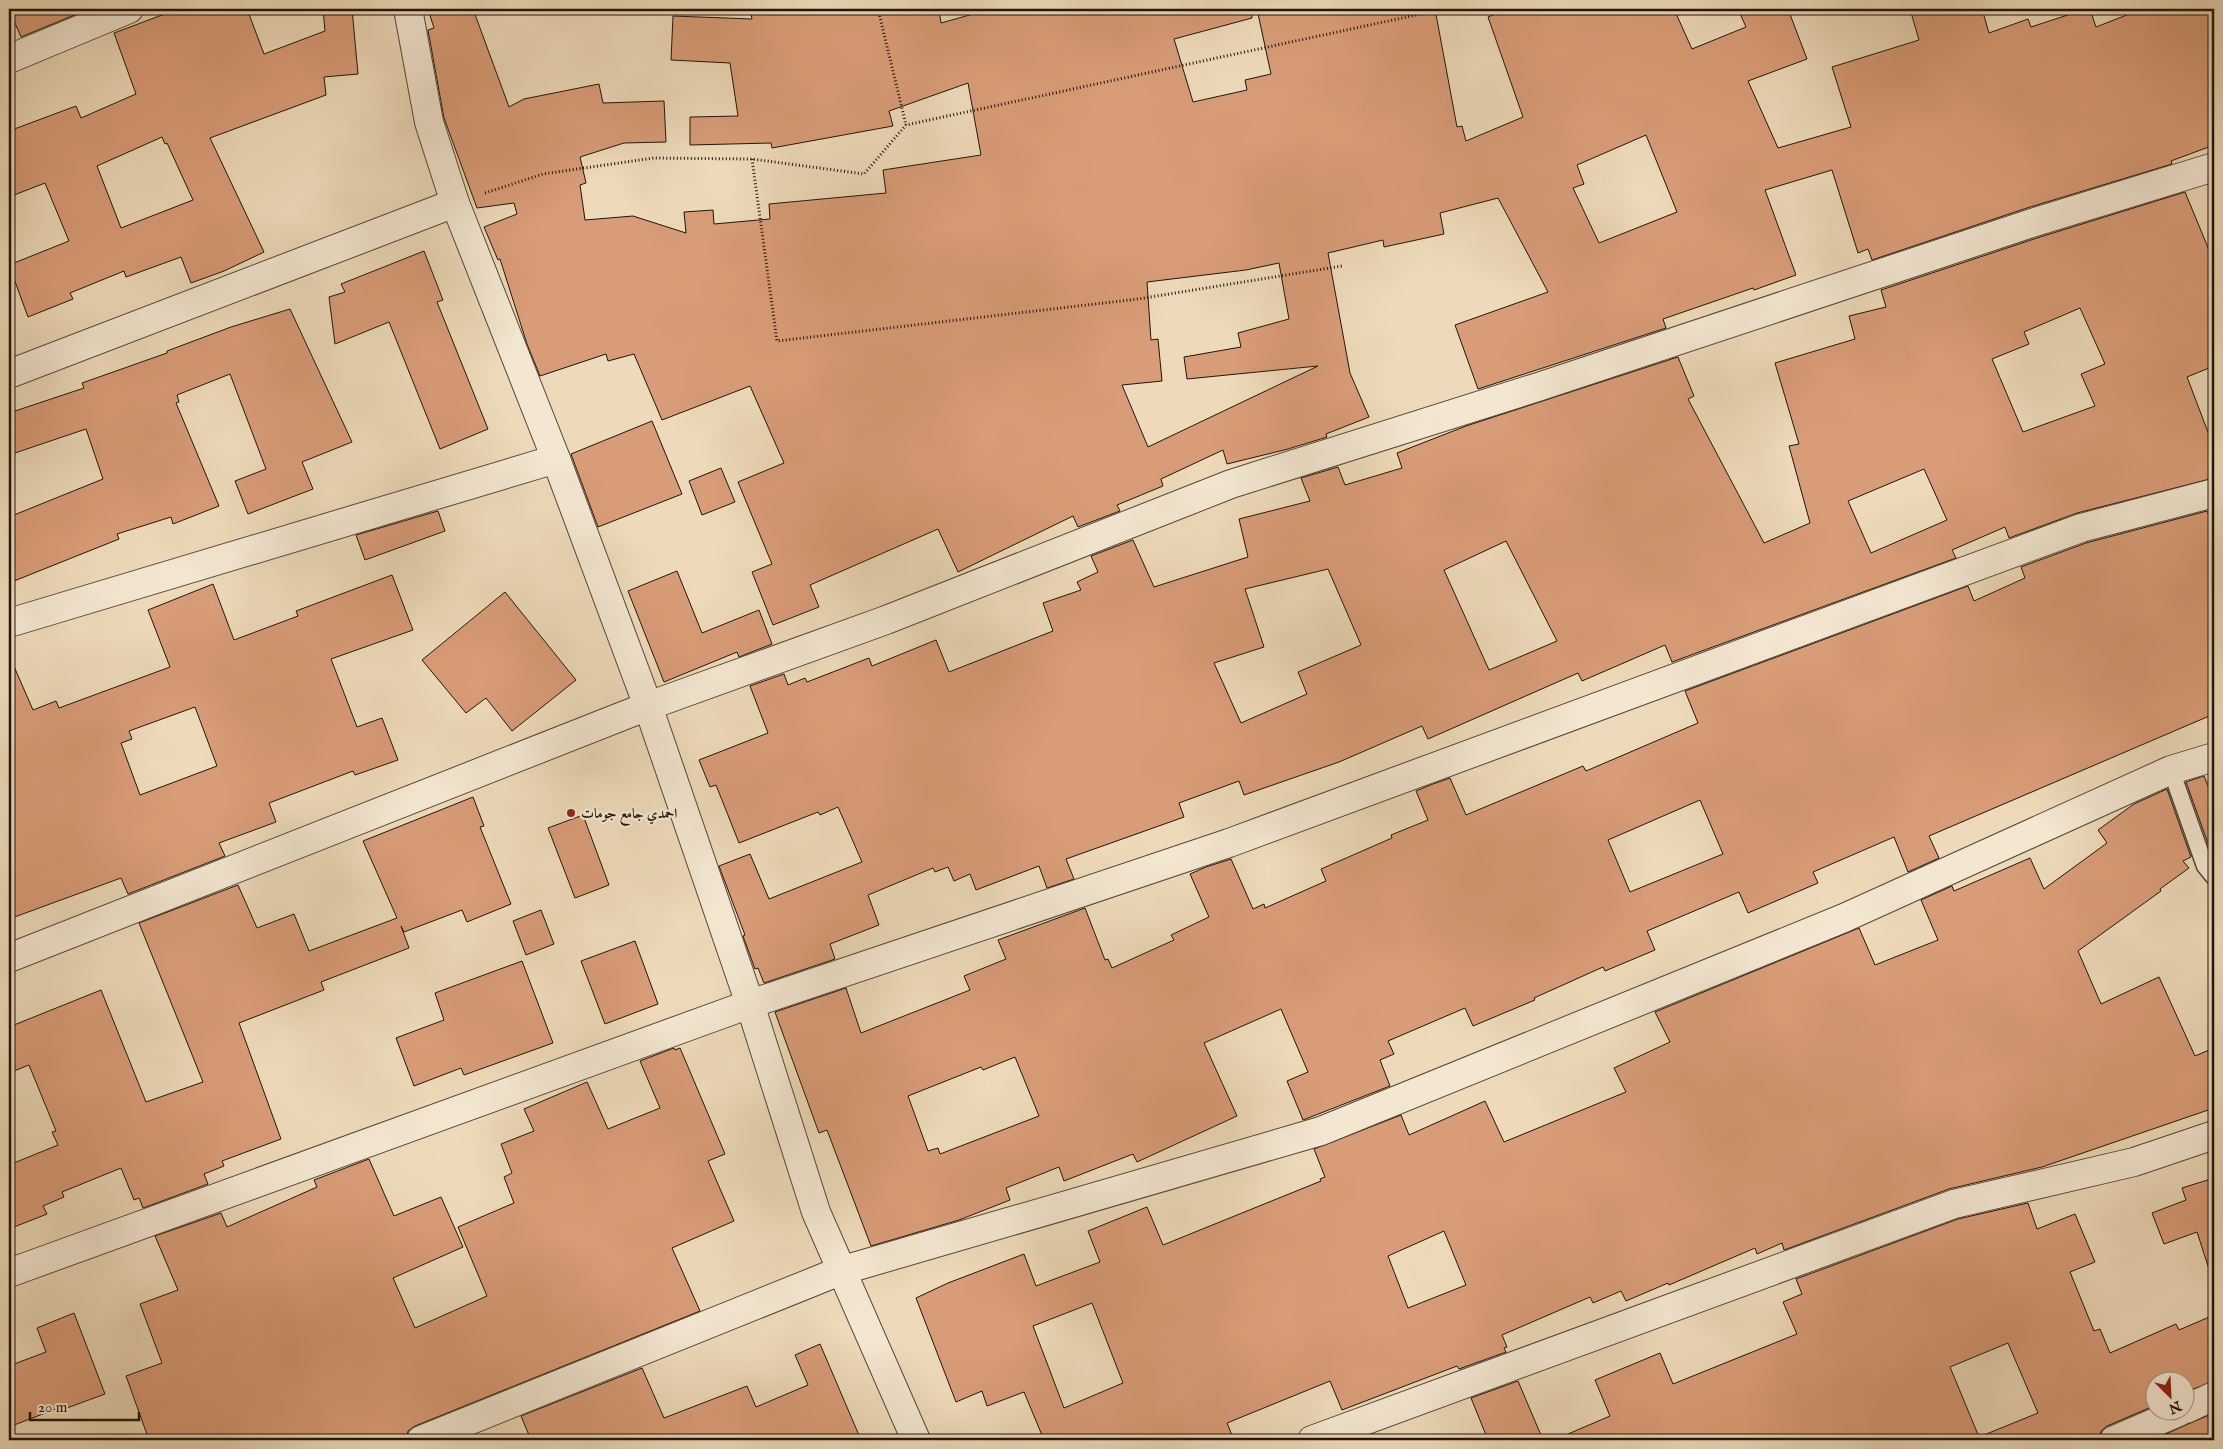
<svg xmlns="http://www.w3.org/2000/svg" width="2223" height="1449" font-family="'IM FELL English',Amiri,serif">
<rect width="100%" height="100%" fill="#eedaba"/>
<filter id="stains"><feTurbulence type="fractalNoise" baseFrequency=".004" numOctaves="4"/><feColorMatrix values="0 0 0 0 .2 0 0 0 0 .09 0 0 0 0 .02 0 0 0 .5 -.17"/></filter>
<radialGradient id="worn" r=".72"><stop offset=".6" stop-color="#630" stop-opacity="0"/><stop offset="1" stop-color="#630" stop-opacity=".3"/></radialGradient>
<path fill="#d99c78" stroke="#20150b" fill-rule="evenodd" d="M9,9H89L21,37Z
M178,9H247L264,54L325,31L323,9H352L358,74L324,77L326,95L210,138L264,252L224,271L191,283L181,257L126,277L124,271L70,293L73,299L28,317L9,265L69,241L45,183L9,197V131L76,106L81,118L136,94L114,33ZM162,137L165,144L167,143L193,200L121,228L97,166Z
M428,9H473L509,107L524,99L599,84L603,103L664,101L666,142L624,143L580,157L586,183L580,185L585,220L633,216L686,233L684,212L713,210L714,224L770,219L769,204L886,193L883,170L981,155L968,83L889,111L893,126L772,148L771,143L690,145V117L738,116L730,63L671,60L673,16L752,19L750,9H939L941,23L991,9H1251L1252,18L1174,39L1193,102L1247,90L1245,80L1271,74L1257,9H1435L1457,127L1462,126L1466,141L1523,117L1488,17L1508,9H1674L1692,49L1746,27L1738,9H1788L1807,59L1748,81L1778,148L1851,127L1832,67L1919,40L1910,9H1982L1989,33L2028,19L2031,27L2086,9H2090L2096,27L2142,9H2214V145L2171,161L2172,164L2027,208L1872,260L1868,249L1858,253L1832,170L1765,190L1796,275L1754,290L1753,288L1663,319L1666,328L1478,389L1455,325L1548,292L1498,198L1440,213L1444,234L1384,247L1383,240L1328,253L1350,373L1369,417L1326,434L1327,437L1288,449L1227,464L1223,450L1161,479L1163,486L1117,505L1120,511L1078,527L1073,516L958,572L938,529L810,585L819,607L773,625L752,572L772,564L738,482L784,463L750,386L662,420L634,354L608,361L606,354L540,376L527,344L500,259L498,260L484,227L517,214L514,203L477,208L444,118L428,30L434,28ZM1646,135L1677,212L1599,243L1573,188L1584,184L1577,165ZM1279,263L1289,319L1238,333L1241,347L1184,357L1187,379L1318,366L1148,447L1122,385L1162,381L1158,339L1151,340L1147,282L1246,270Z
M2185,192L2214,262V366L2187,377L2214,448V478L2077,513L2009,538L2005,527L1952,550L1956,558L1672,662L1665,645L1582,681L1578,673L1428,739L1422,726L1339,762L1244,795L1239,781L1179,803L1184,817L1066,859L1074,879L1047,888L1039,866L976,890L970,874L954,881L948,867L935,872L933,868L868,895L879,925L830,944L835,959L764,983L758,968L755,969L743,936L745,935L719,866L750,854L769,899L862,862L838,807L820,815L818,812L739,843L716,785L710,787L699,760L768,733L750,686L784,674L788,685L805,678L807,682L869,658L872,666L936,640L949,672L1053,631L1043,603L1081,590L1077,582L1098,572L1091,556L1133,540L1154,587L1248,557L1239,519L1310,501L1301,478L1338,467L1345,485L1402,468L1397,453L1466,426L1678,357L1694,396L1688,399L1764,543L1810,523L1789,446L1799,444L1775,363L1855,339L1849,316L1886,307L1881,290L2037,238ZM2080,308L2105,364L2081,374L2095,406L2023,432L1992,359L2029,344L2024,332ZM1924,469L1947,520L1871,553L1848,501ZM1506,541L1557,641L1489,670L1444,570ZM1328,569L1361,645L1298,672L1307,694L1241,723L1214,663L1264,647L1245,589Z
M424,251L443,300L437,302L488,429L440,449L389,322L335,344L329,297L345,292L341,284Z
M290,309L352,442L302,462L313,489L248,514L235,481L266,469L230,374L177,395L179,402L176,403L219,506L173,524L171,517L117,534L119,539L9,583V517L103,479L86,429L9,455V413L84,388L82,383L167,353V351L231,327Z
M652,421L682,494L598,527L571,454Z
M721,468L735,502L702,515L689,481Z
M438,511L445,531L365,560L356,535Z
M2207,511L2214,525V714L1929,836L1939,858L1908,872L1894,837L1813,872L1818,883L1748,913L1739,892L1647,931L1655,950L1605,971L1603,967L1534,998L1535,1000L1473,1026L1465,1008L1388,1041L1394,1054L1380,1060L1390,1086L1303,1120L1287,1081L1308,1072L1281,1009L1204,1043L1237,1116L1137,1162L1133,1154L1064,1181L1059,1167L1006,1188L1010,1200L959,1220L871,1246L827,1130L819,1133L775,1012L846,988L861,1033L970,990L964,976L1006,959L998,940L1085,908L1105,960L1108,959L1112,968L1174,940L1171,935L1209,917L1190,874L1206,867L1231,859L1253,909L1264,904L1265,908L1326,881L1321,869L1392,838L1391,835L1428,820L1416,791L1433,784L1450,778L1466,815L1583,766L1586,771L1698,723L1685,691L1968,586L1974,601L2025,578L2021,567L2086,543ZM1700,800L1723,854L1630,892L1608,840ZM1015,1057L1039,1116L940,1154L938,1148L928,1151L908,1096L981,1067L983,1070Z
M677,571L702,633L759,610L772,644L739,657L737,652L664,682L628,591Z
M392,575L413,630L331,659L357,727L382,718L398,760L355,775L353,771L269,803L276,822L219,843L225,856L128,894L121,878L9,919V655L33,710L56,701L59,708L170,667L148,610L213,584L234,640L298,616L296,611ZM195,707L217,766L140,795L121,743L132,739L129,731Z
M505,592L576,680L512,731L486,698L466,713L422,660Z
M2204,776L2214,800V847L2210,849L2186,782Z
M2167,789L2191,857L2183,861L2189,868L2160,889L2161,891L2078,951L2101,1004L2159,977L2195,1056L2214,1048V1108L2042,1167L1949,1189L1784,1250L1782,1243L1757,1254L1755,1248L1669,1285L1668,1283L1626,1301L1621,1291L1593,1303L1590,1297L1502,1335L1507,1347L1504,1348L1506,1352L1459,1369L1457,1366L1342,1410L1330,1381L1227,1423L1234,1440H1044L1024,1392L987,1406L982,1391L956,1402L916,1298L948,1283L1024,1254L1036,1286L1100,1262L1088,1231L1147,1207L1163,1245L1321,1181L1320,1179L1325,1177L1314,1149L1401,1115L1409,1135L1485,1101L1504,1142L1626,1092L1614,1068L1670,1042L1655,1012L1859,928L1875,965L1938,940L1921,900L1952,886L1954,891L2030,858L2044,889L2107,843L2098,830L2134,804ZM1444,1231L1466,1285L1408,1308L1388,1256ZM1092,1303L1123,1383L1064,1408L1033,1326Z
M473,797L484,826L480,827L511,904L467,922L462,910L404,932L401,926L409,948L321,982L324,990L239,1023L281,1139L222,1161L224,1166L204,1174L208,1184L143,1208L139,1198L134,1200L121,1168L62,1192L64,1197L43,1206L47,1214L9,1229V1165L58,1145L52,1132L56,1131L29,1065L9,1073V1027L101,990L146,1102L203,1082L139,923L238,885L257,928L294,914L309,951L397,918L363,841Z
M583,815L609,885L575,898L548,828Z
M541,910L554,944L526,955L513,921Z
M635,941L658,1004L605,1024L581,961Z
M522,961L553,1043L464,1075L461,1068L414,1086L396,1038L444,1020L435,993Z
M674,1048L675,1050L680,1048L725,1154L708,1161L734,1221L672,1248L700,1311L415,1426L408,1431L406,1440H149L126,1376L162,1363L140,1304L178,1290L155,1236L221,1213L227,1227L317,1187L314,1180L369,1159L394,1216L441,1197L463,1247L393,1278L415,1328L487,1296L458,1227L514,1203L504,1177L512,1173L501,1144L534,1131L524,1109L587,1082L608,1129L660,1108L640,1061Z
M2214,1178V1268L2209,1269L2197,1232L2164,1244L2152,1213L2186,1200L2182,1188Z
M2028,1203L2037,1229L2075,1214L2095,1262L2070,1272L2094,1331L2100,1329L2110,1353L2176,1324L2179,1330L2214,1315V1381L2186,1392V1382H2156V1405L2107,1426L2101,1431L2099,1440H1554L1610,1416L1595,1380L1660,1353L1673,1384L1797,1334L1783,1302L1802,1294L1796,1279L1958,1219ZM2008,1343L2038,1413L1979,1437L1950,1367Z
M74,1313L105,1394L67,1408L66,1405L9,1427V1366L46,1352L37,1328Z
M820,1344L861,1440H531L521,1416L642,1368L664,1418L747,1386L756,1407L808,1385L795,1355Z
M1518,1381L1543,1440H1488L1471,1398Z
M2214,1413V1440H2153L2188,1424Z"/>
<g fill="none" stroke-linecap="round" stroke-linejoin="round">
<g stroke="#544637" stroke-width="19">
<path id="service" d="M2171,770L2205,866L2214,877"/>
</g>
<g stroke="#544637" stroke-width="30">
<path id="minor" d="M9,59L129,9
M9,374L455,203
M9,623L556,459
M9,958L648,706L886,620L1231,484L1538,387L2032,223L2214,167
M9,1273L750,1004L1229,843L2081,528L2214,493
M2186,1409L2214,1396
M421,1440L840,1271L1321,1131L1844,918L2171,770L2214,757
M1312,1440L1954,1204L2134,1162L2214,1135
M2114,1440L2179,1412"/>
</g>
<g stroke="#544637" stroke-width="30">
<path id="tertiary" d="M408,9L429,122L455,203L556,459L648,706L750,1004L816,1212L916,1440"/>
</g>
<path stroke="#20150b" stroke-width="3" stroke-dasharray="1 2.5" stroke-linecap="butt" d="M878,9L906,125
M752,159L777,341L1138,299L1342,266
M485,193L543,174L654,158L752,159L864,174L906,125L1444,9"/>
<use href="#service" stroke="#f4e7d2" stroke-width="16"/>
<use href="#minor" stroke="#f4e7d2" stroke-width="28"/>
<use href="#tertiary" stroke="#f4e7d2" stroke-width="28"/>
</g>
<circle fill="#8f2418" stroke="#f4e7d2" stroke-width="2" cx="571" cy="813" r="5"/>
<g text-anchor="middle" stroke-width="4.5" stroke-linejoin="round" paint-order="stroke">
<g font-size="14" font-weight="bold" fill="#20150b" stroke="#f4e7d2" text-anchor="start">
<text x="581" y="818">احمدي جامع جومات</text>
</g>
</g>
<rect width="2223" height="1449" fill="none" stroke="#eedaba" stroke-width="30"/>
<rect x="10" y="10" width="2203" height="1429" fill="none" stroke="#20150b" stroke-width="2.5"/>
<rect x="15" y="15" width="2193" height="1419" fill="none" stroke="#20150b"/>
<g transform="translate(2170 1396) rotate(156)"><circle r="24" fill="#f4e7d2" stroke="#9f9382"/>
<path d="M0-4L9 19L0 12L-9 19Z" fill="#8f2418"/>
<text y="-8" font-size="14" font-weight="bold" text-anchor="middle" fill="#20150b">N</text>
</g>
<path d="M30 1412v8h109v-8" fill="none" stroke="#20150b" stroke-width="2.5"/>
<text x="38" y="1412" font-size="15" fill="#20150b" stroke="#f4e7d2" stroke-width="4" paint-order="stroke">20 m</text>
<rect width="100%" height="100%" filter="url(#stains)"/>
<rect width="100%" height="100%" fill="url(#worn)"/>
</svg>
